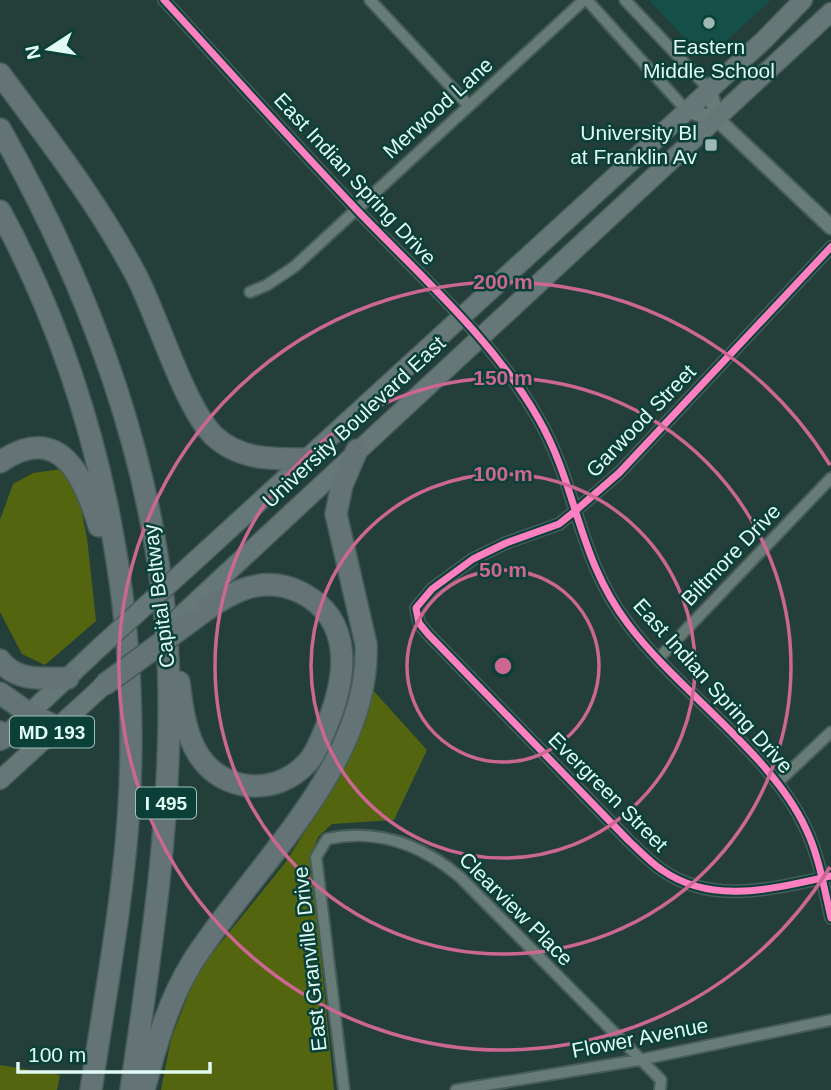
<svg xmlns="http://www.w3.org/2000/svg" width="831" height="1090" font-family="Helvetica,sans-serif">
<rect width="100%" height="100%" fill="#243f3a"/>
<path fill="#145047" d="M649,0H771L715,51L696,50Z"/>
<path fill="#546510" d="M61,469L77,489L87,538L96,621L45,665L22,654L0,612V520L13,484L33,473Z
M371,688L427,750L394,820L332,824L318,837L311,857L334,1090H161L171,1039L197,972L285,863L334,786L349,755Z
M0,1065L60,1075L57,1090H0Z"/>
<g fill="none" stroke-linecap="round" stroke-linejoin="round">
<g stroke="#465c58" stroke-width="14">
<path id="minor" d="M164,0C228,70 291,140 356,209C419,275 492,338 538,418C578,487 577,557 628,624C678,691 772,754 806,829C819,856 824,888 831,918
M370,0L469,106
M587,0L686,110
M625,0L709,89
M831,247L619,473L574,512L559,524L506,543L473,559L432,589L416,608L419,623L428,634L629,841C640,851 650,862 662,870C713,906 775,888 831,876
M250,292L267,285L294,267L584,0
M658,659L831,478
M777,783L831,732
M344,1090L316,857L327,839C378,828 421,844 460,877L661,1080L660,1090
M456,1090L639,1060L831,1020"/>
</g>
<g stroke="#465c58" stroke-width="18">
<path id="tertiary" d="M709,89L718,120
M686,110L718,120L831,227"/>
</g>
<g stroke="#465c58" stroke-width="21">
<path id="primary" d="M186,569L763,41L803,0
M189,608L831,12
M0,741L100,647
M0,780L104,685"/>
</g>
<g stroke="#465c58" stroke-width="24">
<path id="motorway" d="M0,74C49,140 99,204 137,277C158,318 185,408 214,436C240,460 272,459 305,459
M0,129C97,301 166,491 169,690C171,825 150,957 131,1090
M0,211C98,392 141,601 129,807C123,902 105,996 91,1090
M0,462C60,421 84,477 99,526
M0,660C15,682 44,678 68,678
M179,682C182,706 185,733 198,754C222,793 277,797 308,762C317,752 322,737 327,725C346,679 355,621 302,593C259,571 225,596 191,621
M0,693L30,714L57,727
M0,732L3,738
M144,1090C156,1045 168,1001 193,961C253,867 371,764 366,644L336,514L342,485L357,450"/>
</g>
<use href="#minor" stroke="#677b77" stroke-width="10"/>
<use href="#tertiary" stroke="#677b77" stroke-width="14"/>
<use href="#primary" stroke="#677" stroke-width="18"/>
<use href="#motorway" stroke="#637376" stroke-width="21"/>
<g stroke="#465c58" stroke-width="21" stroke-linecap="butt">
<path id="primary-bridge" d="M164,631L189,608
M100,647L186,569"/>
</g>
<g stroke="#465c58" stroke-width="24" stroke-linecap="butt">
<path id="motorway-bridge" d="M104,685L191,621"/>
</g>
<use href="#primary-bridge" stroke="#677" stroke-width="18"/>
<use href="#motorway-bridge" stroke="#637376" stroke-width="21"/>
<g stroke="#0a4038" stroke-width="11">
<path id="cycleway" d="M164,0C228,70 291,140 356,209C419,275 492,338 538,418C578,487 577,557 628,624C678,691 772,754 806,829C819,856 824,888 831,918
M831,247L619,473L574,512L559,524L506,543L473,559L432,589L416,608L419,623L428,634L629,841C640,851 650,862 662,870C713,906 775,888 831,876"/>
</g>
<use href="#cycleway" stroke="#ff80c0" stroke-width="7"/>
</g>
<g fill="none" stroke="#cc6791" stroke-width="3.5">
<circle cx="503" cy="666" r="96"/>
<circle cx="503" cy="666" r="192"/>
<circle cx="503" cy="666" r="288"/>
<path d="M830 867A384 384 0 1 1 830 465"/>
</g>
<g fill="#9eb9b3" stroke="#0a4038" stroke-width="2.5">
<circle cx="709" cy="23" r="7"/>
<rect x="704" y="138" width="14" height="14" rx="3.5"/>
</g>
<g text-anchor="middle" stroke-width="5" stroke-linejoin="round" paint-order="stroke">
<g fill="#0a4038" stroke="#a0c2bc" stroke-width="2">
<rect x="10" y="716.5" width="84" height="31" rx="5"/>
<rect x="136" y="787.5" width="60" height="31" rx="5"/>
</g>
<g font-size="19" font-weight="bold" fill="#e0faf4">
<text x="52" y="739">MD 193</text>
<text x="166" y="810">I 495</text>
</g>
<g font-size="21" fill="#e0faf4" stroke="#0a4038">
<text x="709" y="54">Eastern<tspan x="709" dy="24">Middle School</tspan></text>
<text x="697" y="140" text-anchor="end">University Bl<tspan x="697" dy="24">at Franklin Av</tspan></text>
</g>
<g font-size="21" fill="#e0faf4" stroke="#0a4038">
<text transform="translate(438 108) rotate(-42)" y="7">Merwood Lane</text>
<text transform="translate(355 179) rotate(47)" y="7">East Indian Spring Drive</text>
<text transform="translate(641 421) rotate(-46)" y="7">Garwood Street</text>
<text transform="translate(354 422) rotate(-43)" y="7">University Boulevard East</text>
<text transform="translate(731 555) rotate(-46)" y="7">Biltmore Drive</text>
<text transform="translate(159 596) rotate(-97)" y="7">Capital Beltway</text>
<text transform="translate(713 686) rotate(48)" y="7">East Indian Spring Drive</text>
<text transform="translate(608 792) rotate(45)" y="7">Evergreen Street</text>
<text transform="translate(516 909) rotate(45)" y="7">Clearview Place</text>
<text transform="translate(310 959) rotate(-96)" y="7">East Granville Drive</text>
<text transform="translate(640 1038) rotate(-11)" y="7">Flower Avenue</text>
</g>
</g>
<circle cx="503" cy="666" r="10" fill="#cc6791" stroke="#0a4038" stroke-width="3.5"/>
<g font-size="21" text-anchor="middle" font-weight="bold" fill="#cc6791" stroke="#0a4038" stroke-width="5" stroke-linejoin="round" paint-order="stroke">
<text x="503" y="289">200 m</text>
<text x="503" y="385">150 m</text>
<text x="503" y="481">100 m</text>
<text x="503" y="577">50 m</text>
</g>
<g transform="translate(49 49) rotate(258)" stroke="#0a4038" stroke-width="5" paint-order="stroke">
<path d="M0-5L12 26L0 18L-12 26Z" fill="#e0faf4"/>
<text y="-10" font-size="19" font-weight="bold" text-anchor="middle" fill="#e0faf4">N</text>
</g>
<path d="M18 1062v10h192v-10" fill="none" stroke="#e0faf4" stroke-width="3.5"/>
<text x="28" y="1062" font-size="21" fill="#e0faf4" stroke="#0a4038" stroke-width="5" paint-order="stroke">100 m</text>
</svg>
